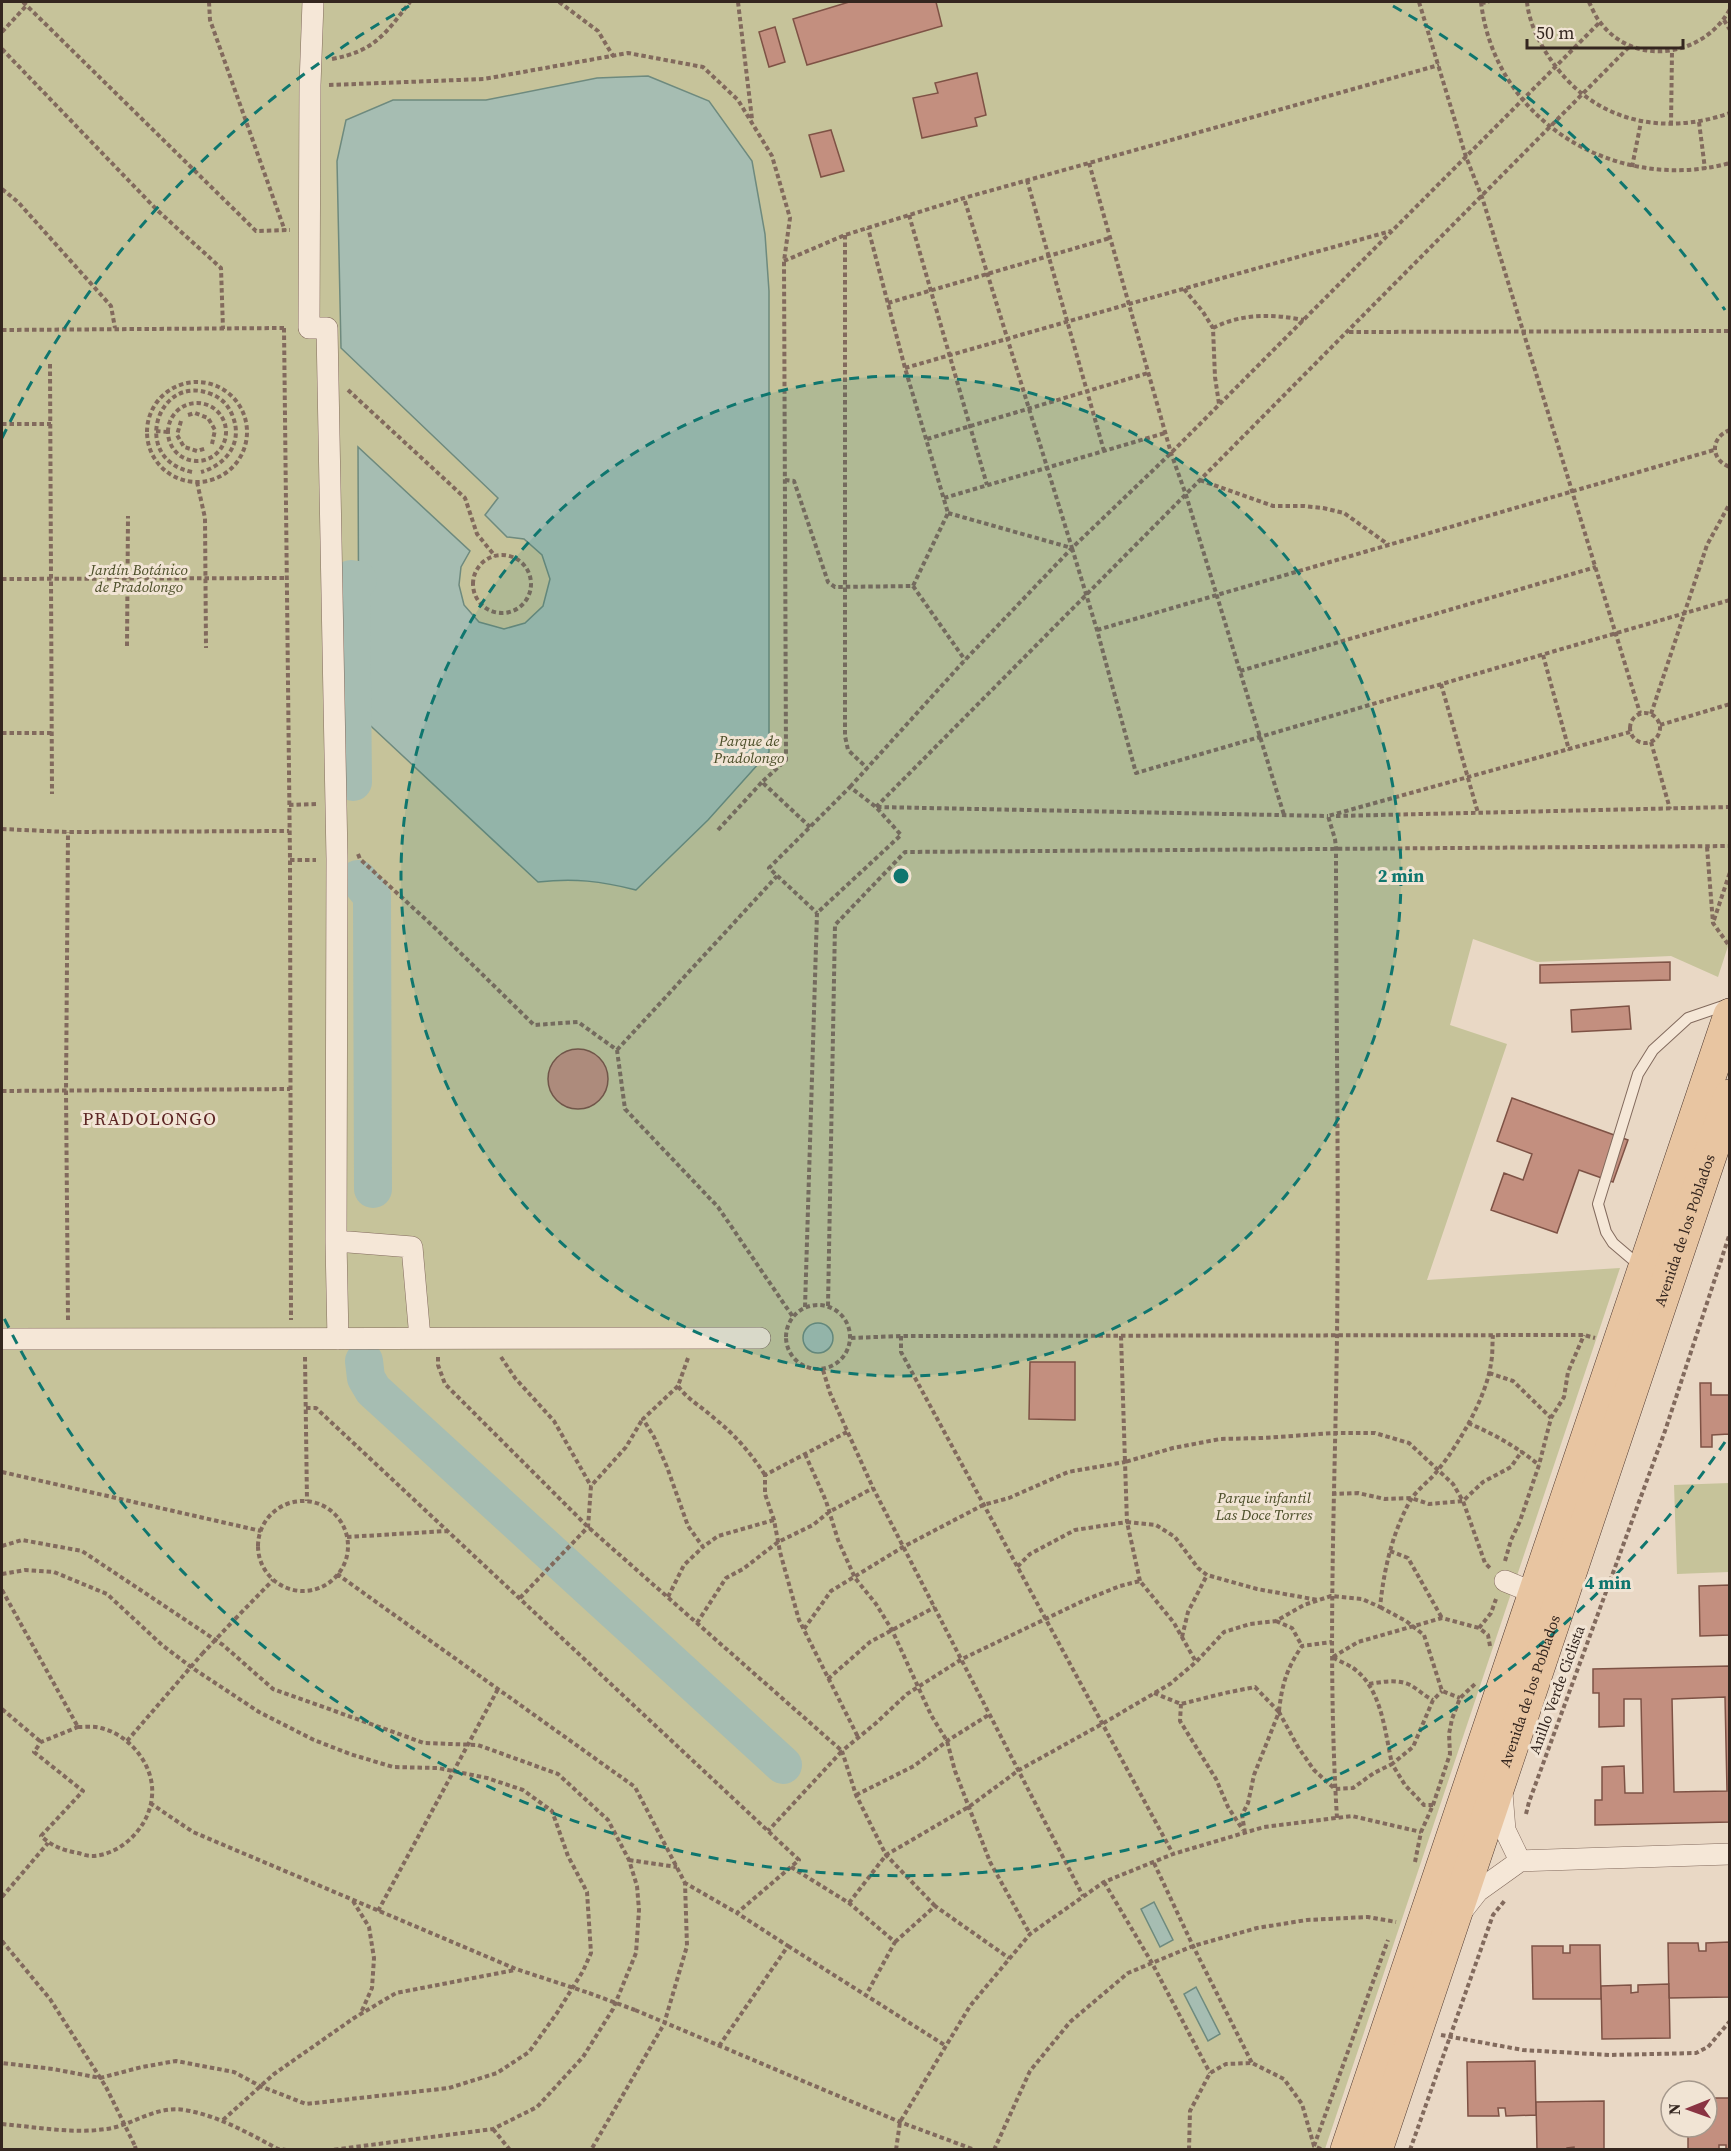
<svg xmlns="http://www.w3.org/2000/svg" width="1731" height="2151" font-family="'Source Serif 4',serif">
<rect width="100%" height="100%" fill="#e9d8c5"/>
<path fill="#c6c39a" d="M2,2H1729V943L1718,977L1671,956L1537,962L1473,939L1450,1025L1507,1044L1427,1280L1620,1268L1325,2149H2Z
M1729,1483V1572L1677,1574L1674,1485Z"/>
<path fill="#a6bdb2" stroke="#6e8a7e" stroke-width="1.5" d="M648,76L709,101L752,161L765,234L769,291V752L708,820L636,890C601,881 574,878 538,882L359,715L358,447L470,551L461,567L459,585L464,605L479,622L504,629L525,623L543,606L550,579L542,555L524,539L507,537L485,515L498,498L341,348L337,161L346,120L393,100H486L597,78Z
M803 1338a15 15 0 1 1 30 0a15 15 0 1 1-30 0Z
M786,1751L793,1754L775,1776C770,1768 768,1763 773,1755Z
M1154,1902L1173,1940L1160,1947L1141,1909Z
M1196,1987L1220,2034L1208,2041L1184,1994Z"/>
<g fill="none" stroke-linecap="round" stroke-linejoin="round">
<path stroke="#a6bdb2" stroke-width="38" d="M353,782L351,579L358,580
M358,879L372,896L373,1189
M364,1361L366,1378L373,1390L783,1765"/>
</g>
<path fill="#c38f7f" stroke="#7e5245" stroke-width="1.5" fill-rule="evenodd" d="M849,2H936L942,26L807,65L793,19Z
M775,27L785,62L769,67L759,32Z
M977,73L986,115L975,118L977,126L922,138L913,98L938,93L935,83Z
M831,130L844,171L821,177L809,135Z
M1670,962V980L1540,983V965Z
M1629,1006L1631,1029L1572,1032L1571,1010Z
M548 1079a30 30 0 1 1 60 0a30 30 0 1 1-60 0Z
M1512,1098L1628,1140L1613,1182L1579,1170L1557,1233L1491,1210L1504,1173L1523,1180L1532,1154L1497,1141Z
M1030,1362H1075V1420L1029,1419Z
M1700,1383H1711V1395H1729L1730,1383V1437L1729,1434L1712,1435V1447H1701Z
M1730,1585V1635L1700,1636L1699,1586Z
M1730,1666V1822L1595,1825V1800H1602V1767L1624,1766L1625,1793H1643L1641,1699H1624V1726L1599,1727V1693H1593V1669ZM1725,1697L1727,1791L1674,1792L1672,1699Z
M1730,1942V1997L1669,1998L1668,1943H1698L1699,1951H1706V1943Z
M1570,1945H1600L1601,1999H1533L1532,1946H1563V1953H1570Z
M1669,1984L1670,2038L1602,2039L1601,1986L1631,1985V1993L1638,1992V1985Z
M1535,2061L1536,2115L1506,2116L1505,2108H1498L1499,2116H1468L1467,2062Z
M1707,2098H1730V2150H1726V2145H1719V2150H1688V2127H1707Z
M1604,2101V2150H1574V2147L1567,2148V2150H1537L1536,2102Z"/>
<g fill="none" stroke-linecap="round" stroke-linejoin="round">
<g stroke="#826a5d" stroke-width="12">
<path id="lane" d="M1640,1266L1613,1243L1606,1232L1598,1204L1638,1074L1653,1050L1688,1018L1729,1004"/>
</g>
<g stroke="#826a5d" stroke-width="22">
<path id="street" d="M313,2L310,85L309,328H327L337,859L336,1241L338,1339
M336,1241L412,1247L420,1338
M2,1339L760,1338
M1505,1581L1534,1593
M1502,1793L1505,1830L1520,1861
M1463,1910L1478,1891L1520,1861L1730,1854"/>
</g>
<g stroke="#503a31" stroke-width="34">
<g id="primary">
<path d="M1347,2150C1477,1772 1602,1393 1730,1015"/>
<path id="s1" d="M1376,2150L1730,1096"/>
</g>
</g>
<path stroke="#826a5d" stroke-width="4" stroke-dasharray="4.5 3" stroke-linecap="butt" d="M23,2L256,231L290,230
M209,2L210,20L285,231
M559,2L598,31L613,56
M738,2L752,119
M1419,2L1466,157L1482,197L1640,713
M1481,2C1495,122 1616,194 1730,163
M1527,2C1529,22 1539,43 1551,60C1593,121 1661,137 1730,113
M1589,2C1592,8 1595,16 1600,22C1634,68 1704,57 1730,9
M1481,3L1489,2
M1724,20L1730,30
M2,32L27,5
M2,49L157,210L221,268L223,329
M332,59C375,51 385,34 410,2
M329,85L484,79L628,53L703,67L738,100L772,156L790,218L784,261L786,760L762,782L810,827
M1699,122L1705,169
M1671,125L1672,51
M1089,163L1171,453L1186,495L1284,815
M1632,167L1641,122
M1027,180L1104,451
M2,189L18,202L111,306L115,328
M909,215L987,485
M845,235V736L848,750L867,768
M784,261L845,235L964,198L1439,65
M1184,289L1203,312L1213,328L1215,377L1219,404
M888,303L1110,238
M284,328L290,860L291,1320
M1213,328C1243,313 1272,314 1304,320
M2,330L286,328
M1349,332L1730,331
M50,364L52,794
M905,368L1129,304L1391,231
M147 432a50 50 0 1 1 100 0a50 50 0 1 1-100 0Z
M348,390L465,498L477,534L495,556
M168 432a29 29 0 1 1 58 0a29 29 0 1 1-58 0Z
M188,415L195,413L208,418L215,430L212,444
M181,421L177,435L184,447L197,451L207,448
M2,424H51
M1730,430C1710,437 1710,460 1730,467
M156,431L168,432
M927,439L1148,373
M192,472C129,459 158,372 211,394C222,398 229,406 233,417C243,443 226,465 201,472
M785,480L794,481L828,582L835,587L913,586L948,513L905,368L868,228
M1200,480L1273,506H1304L1323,508L1344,513L1389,545
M197,482L205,518L206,648
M944,498L1165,433
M948,513L1072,548L964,198
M1072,548L1097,630L1136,773L1730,600
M473 584a29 29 0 1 1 58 0a29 29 0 1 1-58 0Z
M2,579L287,578
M913,586L965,660
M1097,630L1714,450
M127,646L128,516
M1543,655L1569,750
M1240,671L1596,567
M1441,684L1478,813
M1630 728a15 15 0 1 1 30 0a15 15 0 1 1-30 0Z
M1651,714L1707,545L1730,503
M1660,725L1730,704
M2,733H52
M1651,742L1670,809
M850,787L965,660L1072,548L1171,453L1600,22
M289,805L317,804
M876,807L1630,46
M877,807L1328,816
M1336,816L1730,807
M2,829L68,832L289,831
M718,830L762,782
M1707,847L1713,923L1730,947
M358,854L360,859L435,928L534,1025L578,1022L617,1050L625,1109L718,1207L793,1317
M290,860H316
M1714,920L1730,872
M617,1050L777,876
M2,1091L290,1089
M786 1337a32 32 0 1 1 64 0a32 32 0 1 1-64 0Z
M828,1306L835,925L905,852L1730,846
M805,1307L817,913L901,835L876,807L850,787L769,868L817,913
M68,1320L66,1091L68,832
M901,1336V1352L1173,1854
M1121,1336L1125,1462L1173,1448L1220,1439L1263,1438L1334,1433H1375L1409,1443L1453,1484L1463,1501L1485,1563L1491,1569
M851,1338L901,1336L1584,1335L1595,1338
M305,1357L307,1501
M438,1357V1365L445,1384L588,1527L842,1751L768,1831
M501,1357L515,1378L554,1421L591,1486
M688,1358L678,1386C688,1400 702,1407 714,1418C735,1435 750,1452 765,1475
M823,1370L830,1393L873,1488L1083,1896
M1489,1373L1513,1381L1551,1418
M678,1386L643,1419L654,1437L667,1467L688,1526L703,1547L718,1536L774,1520
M306,1408H316L799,1860L737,1913L685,1883
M1468,1423C1494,1434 1517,1447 1539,1465
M847,1432L765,1475V1494L774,1520L780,1552L799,1620L858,1737
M805,1454L826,1501L838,1540L855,1578L876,1604L892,1630L931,1715L947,1741L955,1771L990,1862L1030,1934
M2,1472L261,1531
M1332,1494L1358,1493L1385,1499L1411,1498L1429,1504L1463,1501L1483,1482L1511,1467L1522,1451
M258 1546a45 45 0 1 1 90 0a45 45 0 1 1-90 0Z
M347,1537L447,1531
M2,1546L22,1540L82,1551L223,1645L273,1689L424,1743L478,1745L558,1774L608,1820L629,1860L637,1886L639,1910L636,1953L613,2009L583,2057L537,2107L493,2129L332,2150
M1390,1551L1408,1558L1442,1618
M1505,1561L1511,1540L1520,1521L1539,1465L1551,1418L1564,1397L1568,1372L1584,1335
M2,1574L25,1570L54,1572L107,1594L162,1645L191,1667L259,1712L314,1740L350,1754L393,1767L438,1768L487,1778L523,1790L552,1811L568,1856L587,1892L591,1953L583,1971L557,2013L529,2052L497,2073L449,2088L306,2104L260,2086L234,2072L176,2061L142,2067L100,2078L53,2069L2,2063
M337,1574L635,1787L685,1883L687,1946L664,2024L591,2150
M1140,1581L1127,1522L1156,1525L1175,1537L1198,1568L1207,1575L1257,1589L1318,1600
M2,1590L78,1727
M668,1597L684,1565L703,1547
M520,1598L588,1527L591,1486L626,1447L642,1420
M1380,1607L1406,1621L1424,1635L1442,1691L1460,1698
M235,1619L273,1580
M1276,1621L1292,1628L1302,1646
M697,1623L726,1578L743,1569L778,1542L813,1525L829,1512L873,1488
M804,1629L831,1591L903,1547L983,1505L1009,1498L1068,1472L1125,1462L1127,1522L1075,1530L1030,1554L1017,1567
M1182,1637L1188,1612L1207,1575
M1490,1646L1488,1635L1479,1628L1491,1613L1496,1599
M1333,1657L1358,1642L1442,1618L1479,1628
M828,1679L870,1642L935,1607
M1369,1684C1382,1682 1395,1679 1408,1684C1417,1688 1424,1696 1433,1700
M1154,1693L1181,1704L1225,1693L1255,1687L1279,1712
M1181,1704L1180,1721L1216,1779L1228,1807L1243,1830
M2,1709L41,1742
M1279,1711C1282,1684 1287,1668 1302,1646L1332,1642
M78,1727C85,1727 94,1726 101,1728C130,1735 155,1766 152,1796C150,1826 122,1855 92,1856C87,1856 82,1854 78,1853C63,1850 53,1847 41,1836L83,1791L34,1752L41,1742Z
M127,1741L202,1654
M856,1795L914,1766L947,1741L990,1714
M150,1803L193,1832L516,1969L589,1993
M1433,1805H1424L1405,1785L1392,1764L1413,1747L1433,1700L1442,1691
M1526,1814L1529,1802L1665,1431L1730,1233
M1337,1818C1327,1657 1335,1497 1337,1336C1339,1173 1336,1010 1336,848L1335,839L1328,816L1630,732
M1245,1833L1242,1815L1248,1803L1254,1775L1279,1712L1298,1747L1314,1770L1335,1789L1353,1788L1374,1773L1392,1764C1385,1733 1382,1688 1353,1668C1347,1664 1339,1661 1332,1657
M629,1860L677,1867
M1415,1862L1421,1832L1433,1805L1450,1754L1449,1734L1452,1719L1460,1698L1475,1684
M1154,1863L1193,1946L1252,2063
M791,1867L849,1903L895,1942L866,1995
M1104,1882L1152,1963L1210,2073
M2,1897L48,1843
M353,1901L369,1927L374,1958L372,1988L360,2015
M849,1903L886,1855L970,1806L1019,1770L1102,1724L1170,1684L1196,1662L1224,1632L1250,1624L1276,1621L1304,1605L1331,1596L1362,1599L1380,1607C1384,1569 1392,1534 1410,1501C1417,1489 1430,1481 1438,1470C1459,1444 1487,1396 1491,1363C1493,1354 1492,1344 1493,1335
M935,1906L886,1855L856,1795L842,1751L876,1723L907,1694L962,1659L1085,1600L1120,1586L1140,1581L1174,1623L1196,1662
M378,1911L498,1689
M2,1941L50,1999L106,2087
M895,1942L935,1906L1009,1958
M788,1946L946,2046
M635,2010L900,2122L975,2150
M1441,2035L1523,2050L1610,2055L1696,2053L1708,2047L1730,2021
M719,2046L788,1946L737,1913
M223,2120L274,2074L354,2018L396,1993L515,1970
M2,2124C36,2127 72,2134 106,2129C132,2126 155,2105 185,2110C219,2116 248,2133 278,2149L286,2150
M493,2129L510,2150
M135,2146L136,2150
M1321,2149L1314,2146L1388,1940
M896,2150L900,2122L970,2006L1030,1934L1104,1882L1173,1854L1264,1827L1352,1816L1421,1832
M994,2150L1030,2071L1070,2022L1128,1973L1193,1946L1257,1928L1307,1920L1368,1917L1396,1922
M1189,2150L1190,2111L1210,2073L1226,2064L1252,2063L1284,2079L1302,2104L1314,2146
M1410,2150L1493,1915L1506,1899"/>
<use href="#lane" stroke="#f5e7d7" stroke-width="10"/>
<use href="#street" stroke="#f5e7d7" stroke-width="21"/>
<use href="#primary" stroke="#e8c5a1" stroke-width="33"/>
<path stroke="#826a5d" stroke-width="4" stroke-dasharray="4.5 3" stroke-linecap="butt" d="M202,1654L235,1619
M589,1993L635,2010
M106,2087L135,2146"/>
</g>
<circle cx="901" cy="876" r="500" fill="#0f766e" fill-opacity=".12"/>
<g fill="none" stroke="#0f766e" stroke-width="3" stroke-dasharray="10 8">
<circle cx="901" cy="876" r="500"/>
<path d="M1725 1442A1000 1000 0 0 1 2 1314M2 438A1000 1000 0 0 1 409 6M1393 6A1000 1000 0 0 1 1725 310"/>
</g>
<g text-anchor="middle" stroke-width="6" stroke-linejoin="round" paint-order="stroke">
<g font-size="15" font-style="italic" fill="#4b4e28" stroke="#f1e4d4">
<text x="139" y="575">Jardín Botánico<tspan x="139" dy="17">de Pradolongo</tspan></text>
<text x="749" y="746">Parque de<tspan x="749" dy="17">Pradolongo</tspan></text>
<text x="1264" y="1503">Parque infantil<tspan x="1264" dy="17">Las Doce Torres</tspan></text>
</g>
<g font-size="15" fill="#34261f" stroke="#f1e4d4">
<text dy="5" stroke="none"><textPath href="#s1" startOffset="970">Avenida de los Poblados</textPath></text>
<text transform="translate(1557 1690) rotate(-70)" y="5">Anillo Verde Ciclista</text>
<text dy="5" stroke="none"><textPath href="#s1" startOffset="484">Avenida de los Poblados</textPath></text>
</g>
<g font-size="18" letter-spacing="1.5" fill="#5c2523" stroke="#f1e4d4">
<text x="150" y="1125">PRADOLONGO</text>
</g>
</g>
<circle cx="901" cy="876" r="9" fill="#0f766e" stroke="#f1e4d4" stroke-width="3"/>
<g font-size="18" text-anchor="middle" font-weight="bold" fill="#0f766e" stroke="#f1e4d4" stroke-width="6" stroke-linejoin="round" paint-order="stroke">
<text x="1401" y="882">2 min</text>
<text x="1608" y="1589">4 min</text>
</g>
<rect width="1731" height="2151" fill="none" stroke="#34261f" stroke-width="6"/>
<g transform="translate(1689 2109) rotate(269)"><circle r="28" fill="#f1e4d4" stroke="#a5988c" stroke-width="1.5"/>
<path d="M0-4.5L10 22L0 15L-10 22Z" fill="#8a3443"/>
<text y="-9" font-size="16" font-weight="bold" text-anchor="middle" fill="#34261f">N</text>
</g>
<path d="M1527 39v9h156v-9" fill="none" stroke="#34261f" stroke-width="3"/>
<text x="1536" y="39" font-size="18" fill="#34261f" stroke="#f1e4d4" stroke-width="4.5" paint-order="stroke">50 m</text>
</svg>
